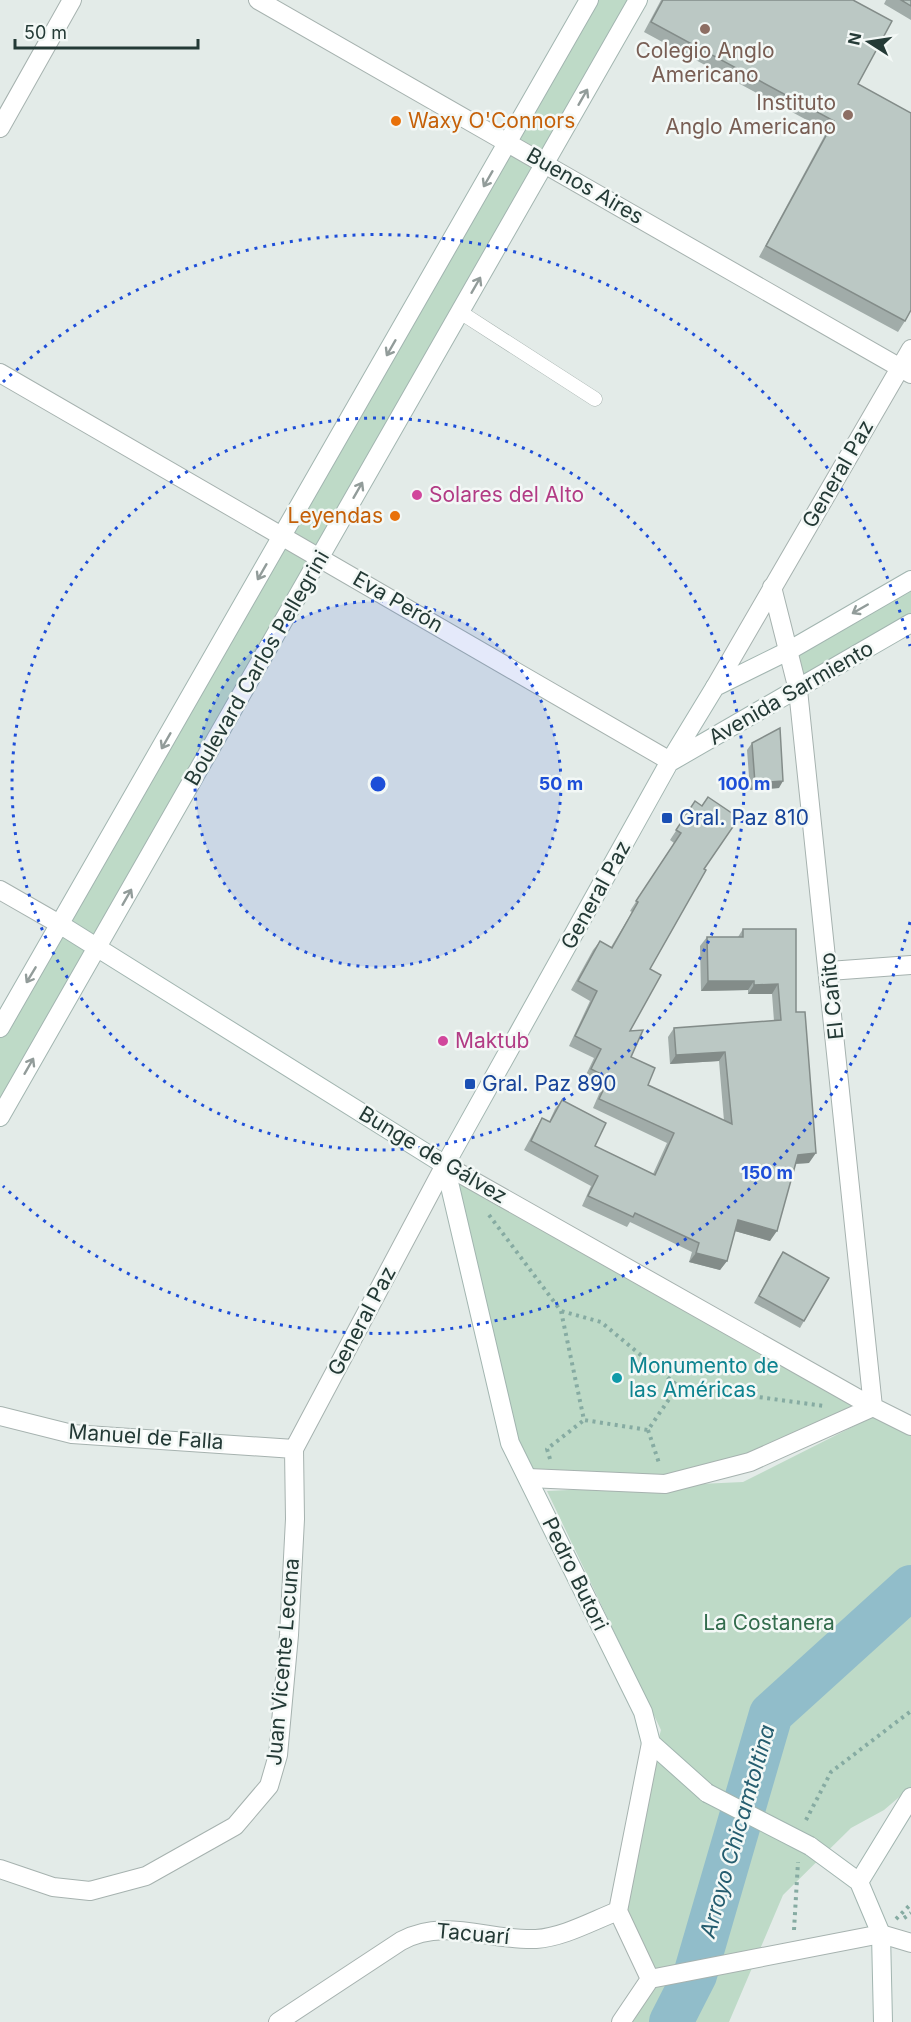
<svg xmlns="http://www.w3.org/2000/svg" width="911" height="2022" font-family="Inter,sans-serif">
<rect width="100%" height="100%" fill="#e3ebe8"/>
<path fill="#bedac7" d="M591,0H635L545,163L511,139Z
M509,142L545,165L0,1117V1031Z
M911,580V623L798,690L790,650Z
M445,1165L873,1407L665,1484L528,1478Z
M872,1417L911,1427V1787L884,1810L851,1828L783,1895L729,2022H620L650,1979L622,1912L640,1807L661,1730L547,1491L743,1482Z"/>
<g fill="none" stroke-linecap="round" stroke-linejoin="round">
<path stroke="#91bdca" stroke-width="44" d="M671,2022L695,1975L771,1714L911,1587"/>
<g stroke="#a6b2af" stroke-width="15">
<path id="lane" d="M460,312L595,399"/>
</g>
<g stroke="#a6b2af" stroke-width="20">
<path id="street" d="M258,0L911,374
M0,128L72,0
M0,373L670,761
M772,587L798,690L873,1407
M715,687L911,349
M0,890L61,925
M829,971L911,965
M0,1416L72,1434L294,1449
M528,1478L665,1484L750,1462L873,1407L911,1426
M0,1869L53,1887L90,1891L146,1876L235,1826L269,1786L278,1755L289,1635L295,1519L294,1449L445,1165L873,1407
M650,1979L881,1934L911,1943
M650,1979L618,1911L651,1743
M278,2022L401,1941C445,1917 489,1941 536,1939C564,1937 592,1921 618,1911
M621,2022L650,1979"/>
</g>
<g stroke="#a2b5b0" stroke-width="20">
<path id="secondary" d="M672,761L911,623
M61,925L445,1165
M0,1028L589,0
M0,1117L638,0
M445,1165L670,761L715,687L790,650L911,580
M445,1165L510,1443L643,1712L651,1743L707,1793
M810,1846L859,1882
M859,1882L881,1934L883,2022
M859,1882L911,1797"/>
</g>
<path stroke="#86aba2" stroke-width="4" stroke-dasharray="3 4.5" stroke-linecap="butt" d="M489,1215L561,1311L584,1420L648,1430L678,1386L601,1322L561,1311
M678,1386L824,1406
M648,1430L659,1463
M550,1459L547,1449L584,1420
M806,1820L831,1772L911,1711
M904,1918L911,1913
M896,1919L911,1904
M794,1930L798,1862"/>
<use href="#lane" stroke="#fff" stroke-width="14"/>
<use href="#street" stroke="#fff" stroke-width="18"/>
<use href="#secondary" stroke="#fff" stroke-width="18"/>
<g stroke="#a2b5b0" stroke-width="20" stroke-linecap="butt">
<path id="secondary-bridge" d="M707,1793L810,1846"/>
</g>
<use href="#secondary-bridge" stroke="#fff" stroke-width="18"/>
</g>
<path fill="#a1aca9" d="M661,0H853L858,84L905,321L898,332L759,257L827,131L644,32Z
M886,0H911V20L884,4Z
M752,743L779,788L750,790L747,750Z
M708,797L704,869L650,969L630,1031L631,1057L648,1085L724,1121L719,1061L670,1064L668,1037L674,1028L774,1021L772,994H748V990L701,991L700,946L707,937H738L743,929L796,1012L809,1163L795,1164L770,1241L735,1231L727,1261L720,1270L689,1262L692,1252L630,1222L627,1227L582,1206L591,1186L524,1150L536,1128L542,1118L549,1122L555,1109L562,1100L595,1146L653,1174L667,1143L593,1108L602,1087L584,1079L594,1058L569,1046L590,1001L571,990L593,950L600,941L611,947L632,912L630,911L674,843L670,840L689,811L702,805Z
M783,1252L804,1321L800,1328L754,1303L778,1259Z"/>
<path fill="#838c89" d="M783,781L779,788L750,790L755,783Z
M708,981H754L748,990L701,991Z
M778,984L772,994H748L754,985Z
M725,1052L719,1061L670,1064L676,1055Z
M816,1153L809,1163L791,1164L798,1155Z
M738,1220L777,1231L770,1241L731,1230Z
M696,1253L727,1261L720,1270L689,1262Z"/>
<path fill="#bbc8c4" stroke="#838c89" stroke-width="1.5" d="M663,0H853L892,21L858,84L911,113V310L905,321L766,246L834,121L651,22Z
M901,0H911V6Z
M780,728L783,781L755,783L752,743Z
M708,797L739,818L704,869L706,870L650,969L661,975L630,1031L643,1030L631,1057L655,1068L648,1085L732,1124L725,1052L676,1055L674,1028L781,1020L778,984L754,985V981H708L707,937H743V929H796V1012H805L816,1153L798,1155L777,1231L738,1220L727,1261L696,1253L699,1243L635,1213L633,1217L588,1196L598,1176L531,1141L542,1118L550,1122L562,1100L606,1123L595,1146L655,1175L674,1133L599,1099L609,1078L591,1069L601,1049L575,1036L597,991L578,981L600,941L612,948L638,902L636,901L681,833L676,830L695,801L702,806Z
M783,1252L829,1278L804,1321L759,1296Z"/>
<defs><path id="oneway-shaft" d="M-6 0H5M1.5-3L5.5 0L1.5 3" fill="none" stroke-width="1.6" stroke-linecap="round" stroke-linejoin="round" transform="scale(1.5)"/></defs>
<g stroke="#929c9a">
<use href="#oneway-shaft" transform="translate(583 97) rotate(-60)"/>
<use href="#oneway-shaft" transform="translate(488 179) rotate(120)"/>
<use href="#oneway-shaft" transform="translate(476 285) rotate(-60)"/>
<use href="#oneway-shaft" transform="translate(391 348) rotate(120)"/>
<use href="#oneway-shaft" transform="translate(358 490) rotate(-60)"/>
<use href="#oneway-shaft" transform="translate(262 572) rotate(120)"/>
<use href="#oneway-shaft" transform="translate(860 609) rotate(150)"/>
<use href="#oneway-shaft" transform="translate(166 741) rotate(120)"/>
<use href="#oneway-shaft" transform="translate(127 897) rotate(-60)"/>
<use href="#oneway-shaft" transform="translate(31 975) rotate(121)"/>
<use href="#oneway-shaft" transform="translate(29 1066) rotate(-60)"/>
</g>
<circle cx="378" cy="784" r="183" fill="#1d4ed8" fill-opacity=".12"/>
<g fill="none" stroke="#1d4ed8" stroke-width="3" stroke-dasharray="3 6">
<circle cx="378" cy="784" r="183"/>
<circle cx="378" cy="784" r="366"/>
<path d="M910 922A550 550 0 0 1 3 1186M3 382A550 550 0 0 1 910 646"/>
</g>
<g fill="#8d6e63" stroke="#f3f8f6" stroke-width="2">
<circle cx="705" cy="29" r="6"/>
<circle cx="848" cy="115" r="6"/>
</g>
<g fill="#e8710a" stroke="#f3f8f6" stroke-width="2">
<circle cx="396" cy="121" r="6"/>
<circle cx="395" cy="516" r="6"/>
</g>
<g fill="#d1479c" stroke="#f3f8f6" stroke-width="2">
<circle cx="417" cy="495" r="6"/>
<circle cx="443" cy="1041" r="6"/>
</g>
<g fill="#1a4fb4" stroke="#f3f8f6" stroke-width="2">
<rect x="661" y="812" width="12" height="12" rx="3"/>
<rect x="464" y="1078" width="12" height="12" rx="3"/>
</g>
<circle fill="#0f9aa8" stroke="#f3f8f6" stroke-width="2" cx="617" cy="1378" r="6"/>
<g text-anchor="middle" stroke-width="5" stroke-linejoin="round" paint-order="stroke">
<g font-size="21" fill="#785e54" stroke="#f3f8f6">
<text x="705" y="58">Colegio Anglo<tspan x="705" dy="24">Americano</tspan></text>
<text x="836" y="110" text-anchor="end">Instituto<tspan x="836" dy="24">Anglo Americano</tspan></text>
</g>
<g font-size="21" fill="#c56008" stroke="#f3f8f6" text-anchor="start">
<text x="408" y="128">Waxy O'Connors</text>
<text x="383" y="523" text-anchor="end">Leyendas</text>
</g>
<g font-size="21" fill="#243a36" stroke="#f3f8f6">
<text transform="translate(585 186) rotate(30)" y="7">Buenos Aires</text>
<text transform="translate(838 474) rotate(-60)" y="7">General Paz</text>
<text transform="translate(398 602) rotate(30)" y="7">Eva Perón</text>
<text transform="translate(257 668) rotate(-60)" y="7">Boulevard Carlos Pellegrini</text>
<text transform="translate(791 693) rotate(-30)" y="7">Avenida Sarmiento</text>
<text transform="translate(596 895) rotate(-61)" y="7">General Paz</text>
<text transform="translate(832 996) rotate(-96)" y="7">El Cañito</text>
<text transform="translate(433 1155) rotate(31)" y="7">Bunge de Gálvez</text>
<text transform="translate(362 1321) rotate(-62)" y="7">General Paz</text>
<text transform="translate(146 1437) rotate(4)" y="7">Manuel de Falla</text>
<text transform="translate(575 1574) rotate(64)" y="7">Pedro Butori</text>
<text transform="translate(283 1662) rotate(-85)" y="7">Juan Vicente Lecuna</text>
<text transform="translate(473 1934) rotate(5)" y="7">Tacuarí</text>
</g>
<g font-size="21" fill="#b23c85" stroke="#f3f8f6" text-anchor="start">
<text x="429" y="502">Solares del Alto</text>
<text x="455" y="1048">Maktub</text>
</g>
<g font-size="21" fill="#164399" stroke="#f3f8f6" text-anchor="start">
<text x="679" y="825">Gral. Paz 810</text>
<text x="482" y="1091">Gral. Paz 890</text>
</g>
<g font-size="21" fill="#0d838f" stroke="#f3f8f6" text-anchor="start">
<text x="629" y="1373">Monumento de<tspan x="629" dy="24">las Américas</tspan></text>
</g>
<g font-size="21" fill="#336c4d" stroke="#f3f8f6">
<text x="769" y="1630">La Costanera</text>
</g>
<g font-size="22" font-style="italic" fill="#255d6f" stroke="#f3f8f6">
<text transform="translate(737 1831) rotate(-74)" y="8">Arroyo Chicamtoltina</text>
</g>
</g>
<circle cx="378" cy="784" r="9" fill="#1d4ed8" stroke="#f3f8f6" stroke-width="3"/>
<g font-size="18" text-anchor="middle" font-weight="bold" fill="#1d4ed8" stroke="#f3f8f6" stroke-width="5" stroke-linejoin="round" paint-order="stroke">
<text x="561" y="790">50 m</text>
<text x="744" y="790">100 m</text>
<text x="767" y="1179">150 m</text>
</g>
<g transform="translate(869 42) rotate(282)" stroke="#f3f8f6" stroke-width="4.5" paint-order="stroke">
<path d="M0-4.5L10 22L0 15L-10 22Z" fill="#243a36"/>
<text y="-9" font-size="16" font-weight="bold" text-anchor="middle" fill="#243a36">N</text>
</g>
<path d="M15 39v9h183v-9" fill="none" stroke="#243a36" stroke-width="3"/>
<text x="24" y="39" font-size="18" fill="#243a36" stroke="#f3f8f6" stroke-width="4.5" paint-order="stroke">50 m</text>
</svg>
